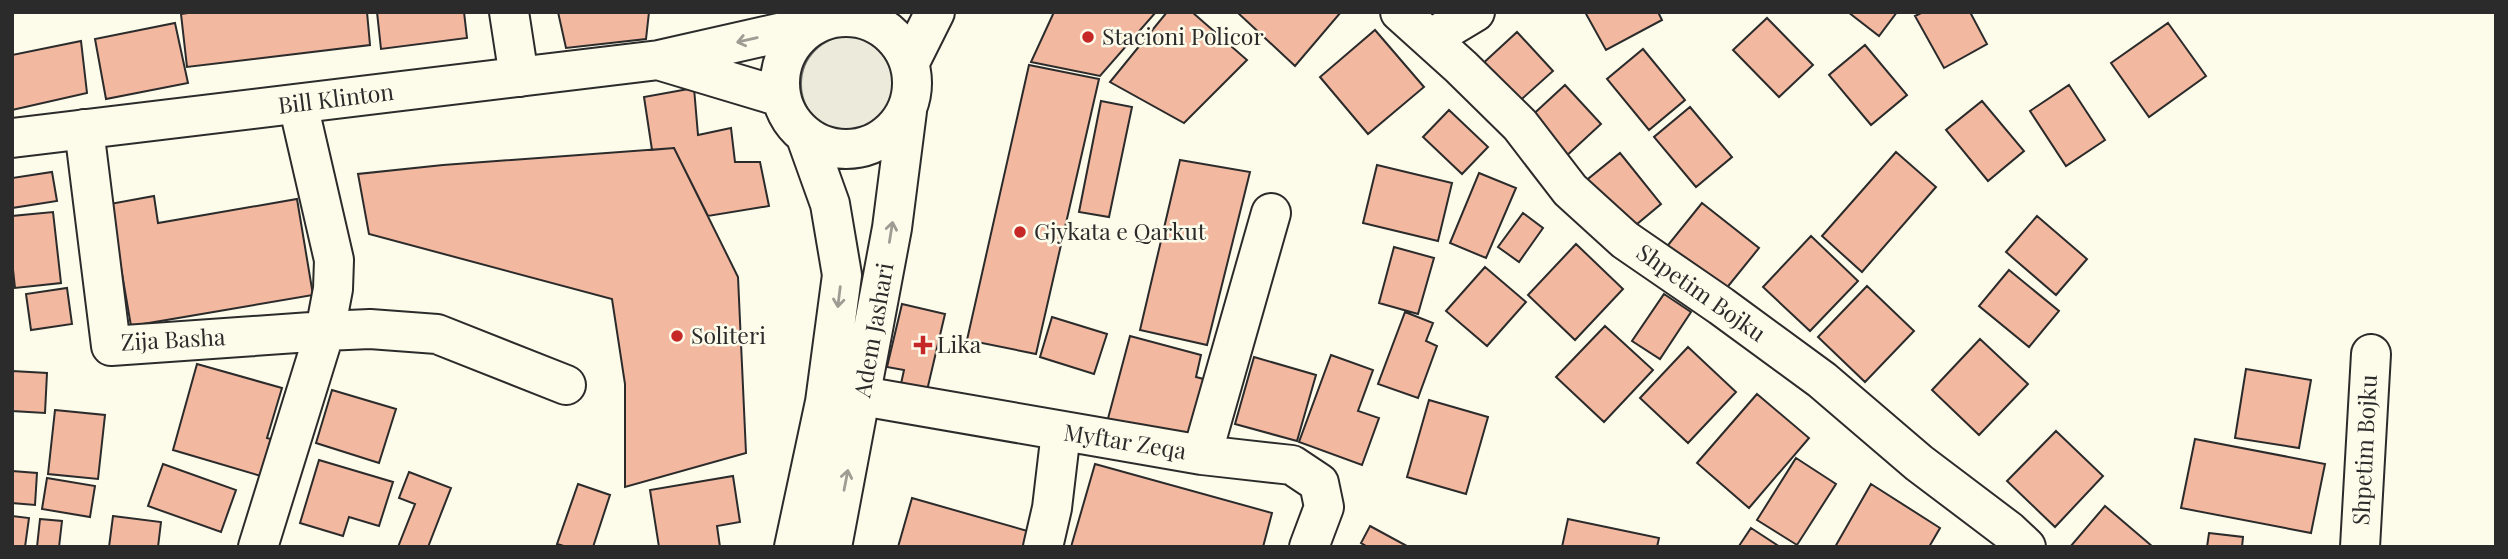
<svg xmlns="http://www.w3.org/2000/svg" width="2508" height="559" font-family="'Playfair Display',serif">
<rect width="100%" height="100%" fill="#fdfbea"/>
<path fill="#ecebdb" stroke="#74746e" stroke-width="2" d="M801 84a48 48 0 1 1 96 0a48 48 0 1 1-96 0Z"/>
<path fill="#f2b8a0" stroke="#2b2b2b" stroke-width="2" d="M195,12H367L370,45L187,67L181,14Z
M377,12H464L467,38L381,49Z
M558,12H649L646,39L566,48Z
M1054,12H1156L1100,76L1031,62Z
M1167,12H1192L1247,60L1184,123L1110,82Z
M1237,12H1341L1295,66Z
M1585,12H1658L1662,20L1606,50Z
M1848,12H1897L1879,36Z
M1923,12H1970L1987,44L1944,68L1915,16Z
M1767,18L1813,65L1779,97L1733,50Z
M175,23L188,83L106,99L95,39Z
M2168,23L2206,76L2149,117L2111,63Z
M1375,30L1424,87L1368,134L1320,77Z
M1517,32L1553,71L1514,106L1479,67Z
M81,41L87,93L12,110V55Z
M1865,45L1907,95L1871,125L1829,75Z
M1643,49L1685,100L1649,130L1607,79Z
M1029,65L1099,79L1036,354L967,340Z
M1565,85L1601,124L1563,159L1527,120Z
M2069,85L2105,140L2066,166L2030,111Z
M694,88L698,135L731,128L735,162H760L769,206L708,216L674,148L652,150L644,97Z
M1101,101L1132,107L1109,217L1079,212Z
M1982,101L2024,151L1988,181L1946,130Z
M1690,107L1732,157L1696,187L1654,137Z
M1449,110L1488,147L1462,174L1423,137Z
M674,148L738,277L746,453L625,487V384L612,299L369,234L358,174L443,165Z
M1896,152L1936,187L1862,272L1822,236Z
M1620,153L1661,204L1625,234L1583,183Z
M1180,160L1250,172L1207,345L1140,330Z
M1377,165L1452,183L1438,241L1363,223Z
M52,172L57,201L12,208V178Z
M1479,173L1516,188L1486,258L1450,243Z
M154,196L158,223L297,199L313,295L131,326L110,204Z
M1702,203L1759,248L1721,295L1664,250Z
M53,212L61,283L15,288L12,260V216Z
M1523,213L1543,228L1519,262L1498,247Z
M2037,216L2087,259L2056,295L2006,252Z
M1811,236L1858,281L1810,331L1763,287Z
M1576,244L1623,289L1575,340L1528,295Z
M1394,247L1434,258L1418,314L1379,303Z
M1485,267L1526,302L1487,346L1446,311Z
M2009,270L2059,311L2029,347L1979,306Z
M1867,286L1914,331L1865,382L1818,337Z
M67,288L72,324L31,330L26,294Z
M1664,294L1691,312L1660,359L1632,341Z
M902,304L945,314L925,399L899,393L904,370L887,367Z
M1405,312L1433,323L1426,341L1437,346L1418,398L1378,384Z
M1052,317L1107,334L1094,374L1040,357Z
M1605,326L1653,370L1604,422L1556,377Z
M1130,336L1201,355L1196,377L1215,382L1197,450L1106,426Z
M1980,339L2028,384L1979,435L1932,390Z
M1688,347L1736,392L1688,443L1640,398Z
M1331,355L1373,370L1358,411L1379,418L1362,465L1299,442Z
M1254,357L1316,375L1297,441L1235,424Z
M197,364L282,388L267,438L271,439L261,476L173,450Z
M2246,369L2311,380L2299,448L2235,438Z
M12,371L47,373L45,413L12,411Z
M332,390L396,409L379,463L316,443Z
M1757,394L1809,438L1749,508L1697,463Z
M1429,400L1488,417L1466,494L1407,477Z
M55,410L105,415L98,479L48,474Z
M2056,431L2103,476L2055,527L2007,481Z
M2195,439L2325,464L2311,533L2181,508Z
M1796,458L1836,484L1797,545L1757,520Z
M319,460L393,482L379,526L349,517L343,536L300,523Z
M163,464L236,490L221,532L148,506Z
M1095,464L1272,513L1263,547H1071Z
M12,471L37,473L35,505L12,503Z
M409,472L451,488L428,547H398L415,504L399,498Z
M733,476L740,522L717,526L720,547H659L650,490Z
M47,478L95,486L90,517L42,509Z
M578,484L610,495L593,547H567L557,544Z
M1871,484L1940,528L1929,547H1835Z
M912,498L1045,536L1042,547H898Z
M2105,506L2153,547H2070Z
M12,516L29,518L25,547H12Z
M113,516L161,522L158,547H109Z
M40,519L62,521L59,547H37Z
M1568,519L1659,538L1657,547H1562Z
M1370,526L1407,546L1406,547H1368L1361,543Z
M1751,528L1780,547L1739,546Z
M2209,533L2243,537L2242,547H2207Z"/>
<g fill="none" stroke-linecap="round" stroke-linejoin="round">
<g stroke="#2b2b2b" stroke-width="42">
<path id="minor" d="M509,12L519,77
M1400,12L1461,67L1520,125L1570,190L1625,240L1721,306L1822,380L1919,463L2009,531L2026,547
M1430,39L1475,12
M84,129L111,346L325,331L370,329L437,334L566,385
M862,396L1202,455L1292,465L1319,483L1324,507L1309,547
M1202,455L1271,213
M258,547L325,331L333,289L334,260L298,104
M1043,547L1052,508L1061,432
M2360,547L2371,354"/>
</g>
<g stroke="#2b2b2b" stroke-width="42">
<path id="major" d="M780 83a66 66 0 1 1 132 0a66 66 0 1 1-132 0Z
M661,61L781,97
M910,62L935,12
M12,138L659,60L814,25
M794,547L825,402L842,275L830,204L806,137
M832,547L892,228L907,111"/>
</g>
<use href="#minor" stroke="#fdfbea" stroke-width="38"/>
<use href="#major" stroke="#fdfbea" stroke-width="38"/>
</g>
<defs><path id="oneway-shaft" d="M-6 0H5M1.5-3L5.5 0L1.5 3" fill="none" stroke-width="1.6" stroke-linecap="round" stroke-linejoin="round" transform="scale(1.75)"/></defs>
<g stroke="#9e9d94">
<use href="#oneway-shaft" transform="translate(747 40) rotate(167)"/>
<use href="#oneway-shaft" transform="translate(891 232) rotate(-81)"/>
<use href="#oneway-shaft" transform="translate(839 297) rotate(97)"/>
<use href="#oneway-shaft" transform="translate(846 480) rotate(-79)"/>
</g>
<g fill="#c62828" stroke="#fdfbea" stroke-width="2.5">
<circle cx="1088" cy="37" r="7"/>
<circle cx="1020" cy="232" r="7"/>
<circle cx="677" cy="336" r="7"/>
<path d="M919.5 334.5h7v7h7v7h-7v7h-7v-7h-7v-7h7z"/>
</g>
<g text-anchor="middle" stroke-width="5" stroke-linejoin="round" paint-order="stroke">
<g font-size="23" fill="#2b2b2b" stroke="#fdfbea" text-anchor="start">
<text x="1102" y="45">Stacioni Policor</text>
<text x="1034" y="240">Gjykata e Qarkut</text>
<text x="691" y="344">Soliteri</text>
<text x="937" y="353">Lika</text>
</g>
<g font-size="23" fill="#2b2b2b" stroke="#fdfbea">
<text transform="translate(336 99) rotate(-7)" y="8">Bill Klinton</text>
<text transform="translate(1701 293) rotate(35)" y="8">Shpetim Bojku</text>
<text transform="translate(874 330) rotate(-80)" y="8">Adem Jashari</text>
<text transform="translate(173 340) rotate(-3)" y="8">Zija Basha</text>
<text transform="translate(1125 442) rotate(9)" y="8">Myftar Zeqa</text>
<text transform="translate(2365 450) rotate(-87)" y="8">Shpetim Bojku</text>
</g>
</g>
<rect width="2508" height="559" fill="none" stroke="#2b2b2b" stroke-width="28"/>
</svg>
